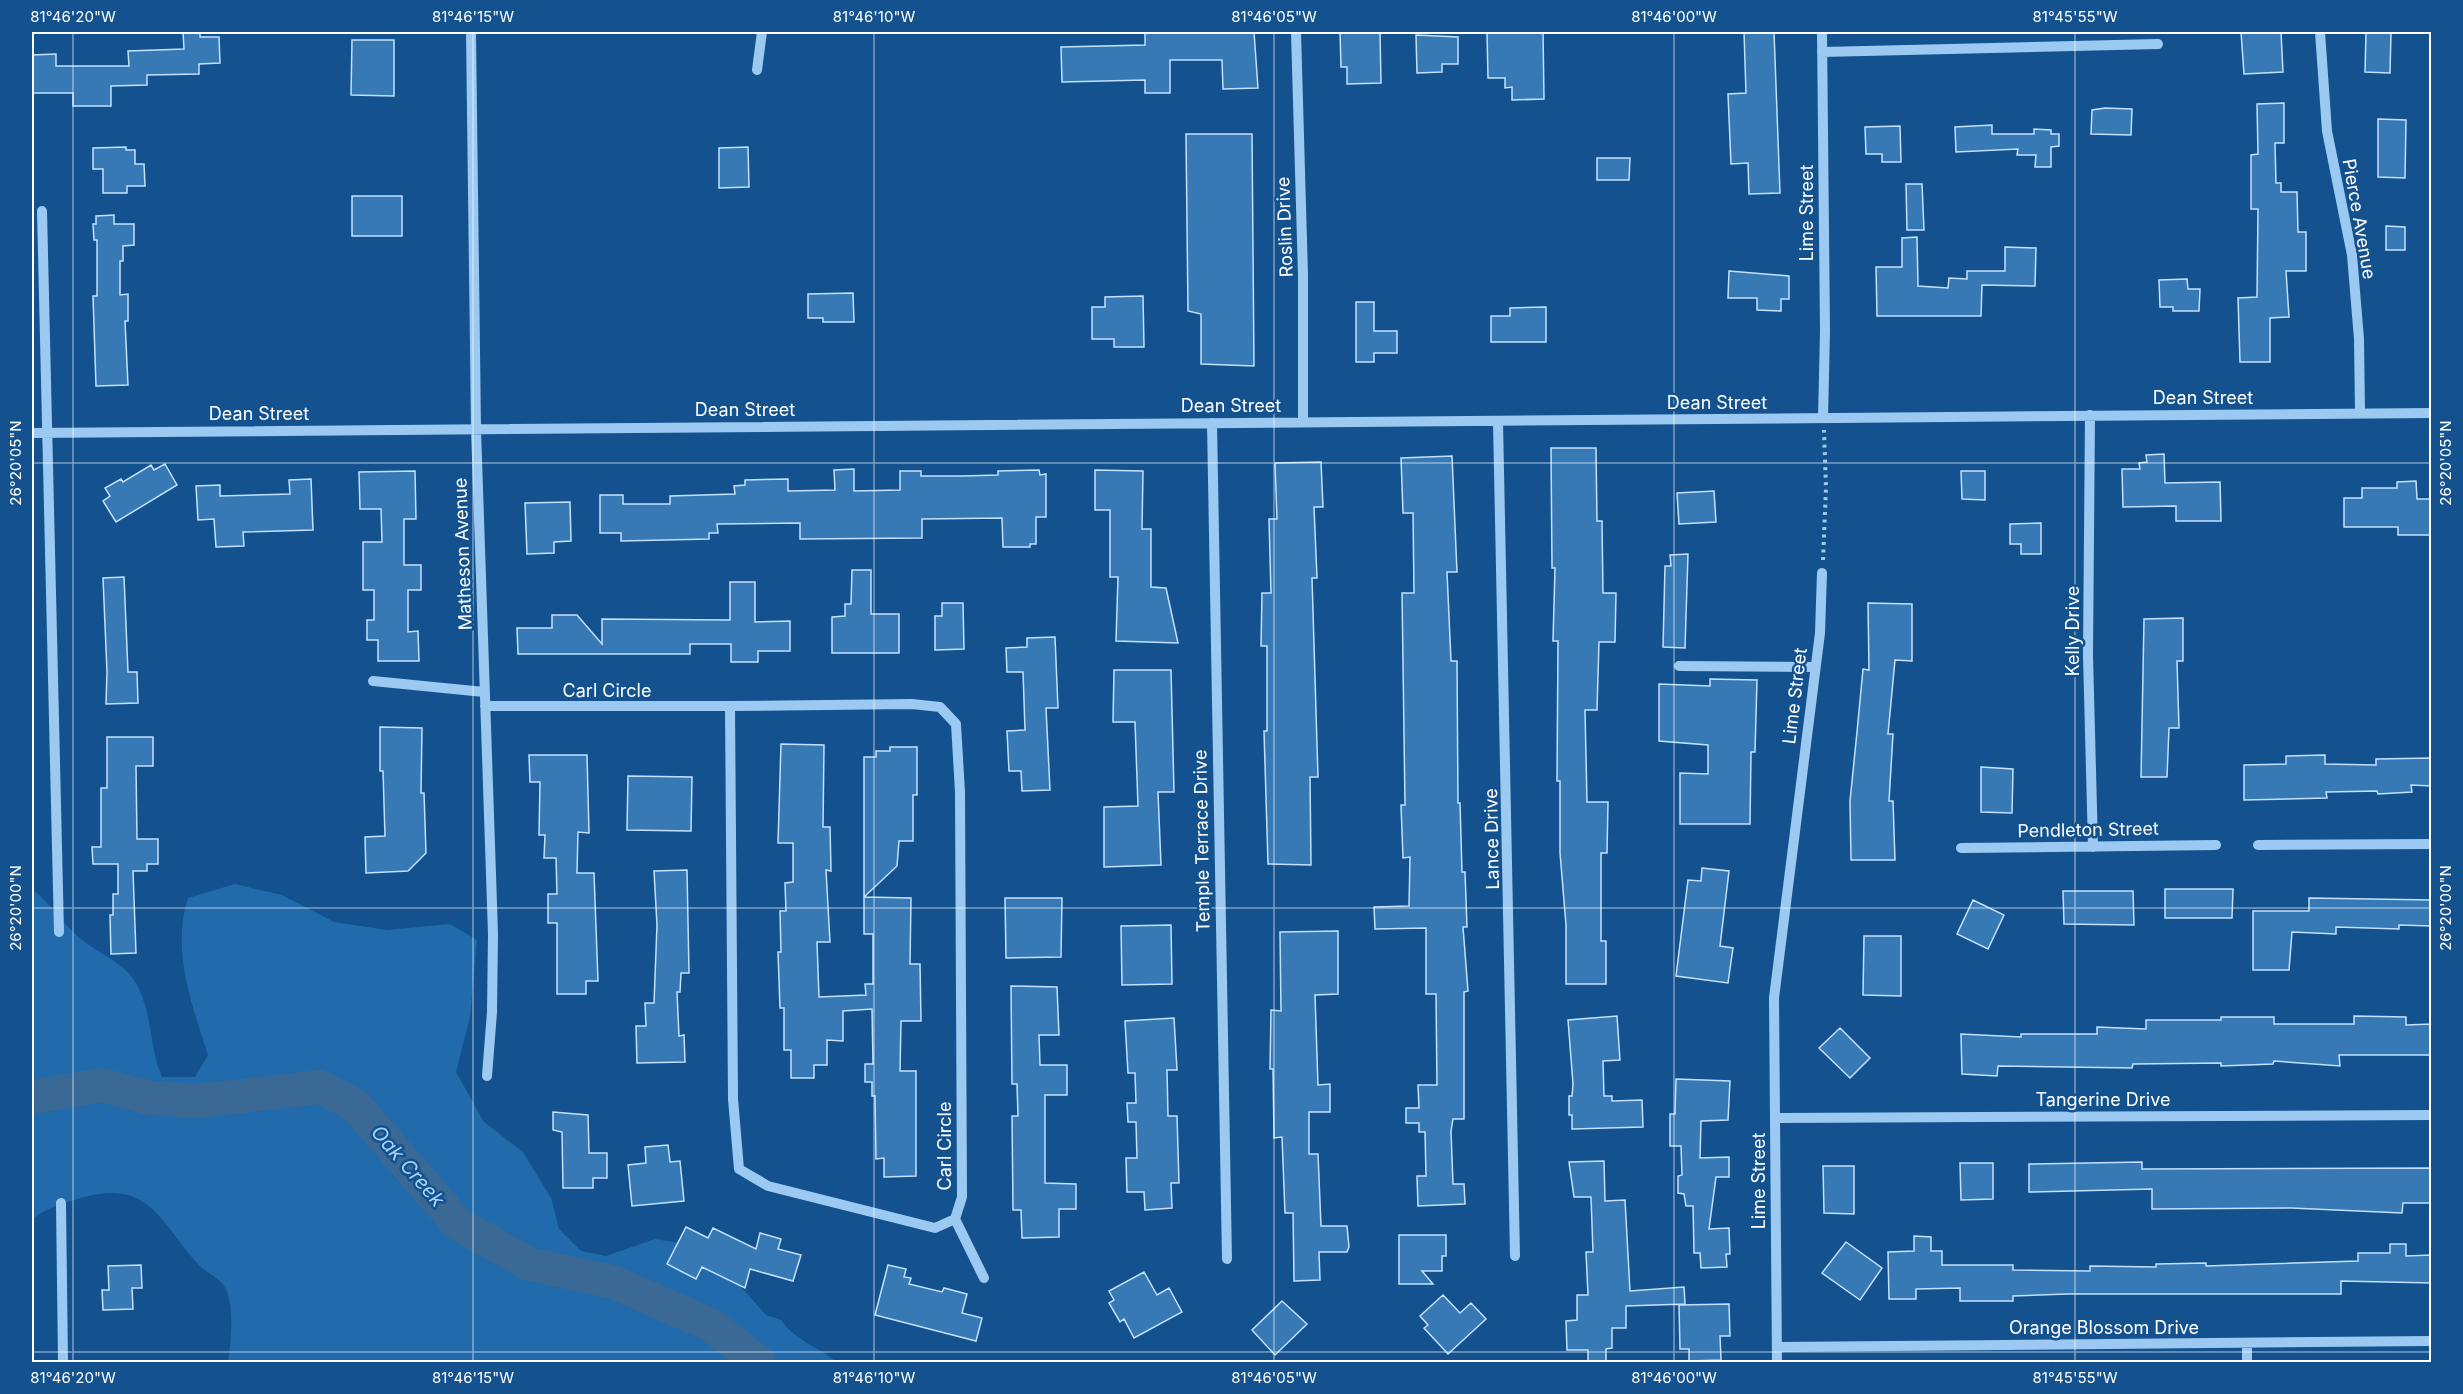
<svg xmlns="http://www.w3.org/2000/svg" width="2463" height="1394" font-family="Inter,sans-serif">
<rect width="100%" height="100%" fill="#13528e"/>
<path fill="#216aab" d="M235,884L282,895L334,922L387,930L450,924L477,940L470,1017L456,1072L484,1122L523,1152L551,1198L559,1229L581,1251L606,1256L655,1239L685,1244L735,1280L766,1315L781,1320C795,1340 818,1347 837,1362H228C231,1344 235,1302 224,1286C219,1278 207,1273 200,1266C161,1225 151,1177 81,1198C64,1203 45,1208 32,1220V889C48,902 59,917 73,932C103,961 132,958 145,1005C152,1029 152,1054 162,1077H195L208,1055C192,1006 171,949 188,898Z"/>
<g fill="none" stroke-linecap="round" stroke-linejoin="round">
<path stroke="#3a6995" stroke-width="34" d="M32,1097L102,1085L149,1098L198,1101L320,1087L355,1105L458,1224L529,1264L613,1282L711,1325L758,1362"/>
</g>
<path fill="#3679b5" stroke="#c3e1fc" stroke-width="1.5" d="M183,32H200V37H219L220,63L199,64V74L147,75V85L111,86V106H73V93H32V55L56,54V66H129L128,51L184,49Z
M1145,32H1254L1258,88L1223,89L1222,60H1170V93H1145V80L1062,82L1061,47L1145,45Z
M1340,32H1380L1381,83L1347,84V67H1341Z
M1487,32H1543L1544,99L1512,100V87L1505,88V78H1488Z
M1744,32H1774L1780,193L1749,194L1748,163L1731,164L1728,94L1746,93Z
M2241,32H2281L2283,72L2244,74Z
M2366,32H2391L2390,73L2365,72Z
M1416,35L1458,37V64H1442V72L1417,73Z
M352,40H394V96L351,95Z
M2284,103V143H2275L2276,183H2281V192H2297L2298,232H2306V271H2286L2289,317L2270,318V362H2240L2238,298L2257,297L2258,209H2251V155L2258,154L2257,104Z
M2105,108L2132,109L2131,135L2091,134L2092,110Z
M2378,119L2406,120L2405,178L2378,177Z
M1992,125V134H2034V129L2051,130V134H2059V146L2051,147V167H2035L2036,155H2017L2018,149L1956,152L1955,127Z
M1900,126L1901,162H1882V154H1866L1865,127Z
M1186,134H1252L1254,366L1201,364V314L1188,311Z
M126,147V150H135V164H144L145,186H127V193H103V169H93V148Z
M748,147L749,187L719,188V148Z
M1597,158H1630L1629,180H1597Z
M1906,184H1922L1924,230H1907Z
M352,196H402V236H352Z
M114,215V224H134V245L123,246V261H120V295L128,294V321H125L128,385L96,386L93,296H97V240H94L93,224H96V216Z
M2386,226L2405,227V250H2386Z
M1917,237L1918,286L1948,288L1949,278L1967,279V271H2005V247L2036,248L2035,286L1982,285L1981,316H1877L1876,267H1902V238Z
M1729,271L1789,276V299H1781V311L1757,310V298H1728Z
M2187,279L2188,289H2200L2199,311H2173V307H2160L2159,280Z
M853,293L854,322H823V318H808V294Z
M1143,296L1144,347H1114V339H1092V307H1105V297Z
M1356,302H1374V331H1397V353H1374V362H1356Z
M1546,307V342H1491V316H1510V308Z
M1551,448H1596L1597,521H1602L1603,593H1616L1615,642H1599L1597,710H1585L1587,802H1608L1607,853H1601V941H1606V984H1566V925L1560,853V781H1557L1558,641H1553L1555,568H1552Z
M2164,454L2165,483L2220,482L2221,521H2176V506L2123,507L2122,469H2140L2139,463L2147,462L2146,455Z
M1452,456L1457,572H1447L1451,661H1457L1458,803H1460L1462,872H1465L1467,927H1463L1468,991L1464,992V1119H1453L1451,1131L1453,1184H1464L1465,1204L1418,1206L1417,1176H1426L1425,1132H1419V1123H1406V1108H1419L1418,1085H1437L1436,994H1426V928L1375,929L1374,907L1409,906L1410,857L1403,858L1401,805H1405L1402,593H1414L1413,513H1403L1401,458Z
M1321,462L1323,507H1314L1317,578H1312L1318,777H1310L1311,865L1268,864L1264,731H1267V646H1261L1262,593H1271L1269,519H1277L1275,463Z
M165,464L177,485L116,522L103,501L110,496L105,488L121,479L123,482L151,465L154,470Z
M854,469V491L900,490V471H921V476H963L998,475V471L1039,470L1040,475L1046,474V517H1036V544H1030V547H1003L1002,518L922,519V538L800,539V523L717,524L718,533H709V539L621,541V533H600V495H623V504H670V496L735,494L734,486L745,485V480L788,479V491L835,490L834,470Z
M1095,470L1143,471L1142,529H1151V587L1166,588L1178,643L1116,641L1118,577H1110V510H1095Z
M415,471L416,519H404V565H421V590H408V632L418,631L419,661H378V640H367V620H374V590H363V542H382L381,509H360L359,472Z
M1961,471H1985V500L1962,499Z
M311,479L313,530L243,532L244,546L216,547L214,519L198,520L196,486L220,485V496L290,494L289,480Z
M2416,481L2417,499H2432V535H2398V527H2344V498H2362V488H2397V482Z
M1714,491L1716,522L1679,524L1677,493Z
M570,502L571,541L554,542V553L527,554L525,503Z
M2041,523V554H2021V544H2010V524Z
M1688,554L1685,648L1663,647L1665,566H1671L1670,555Z
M852,570H871V614H899V653H832V617L845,616V604H851Z
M124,577L128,672H137L138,703L106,704L107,672L103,578Z
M730,582H755V622L790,621V651H758V662H731V644H690V654H518L517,628H552V615H577L602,644V619L730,620Z
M942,603H963L964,649L935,650V616H942Z
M1868,603L1912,604V661L1895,660L1888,734H1893L1889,801H1893L1895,860H1851L1850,801L1857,732L1863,669L1869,670Z
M2183,618V661H2177L2179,728H2169L2167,777H2141L2144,619Z
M1055,637L1058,708H1046L1050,790L1022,791L1021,771H1009L1007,731L1025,730L1023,672H1007L1006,648L1027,647V638Z
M1114,670H1171L1174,792H1158L1161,865L1104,867V807L1138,806L1135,722H1113Z
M1710,679L1757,680L1755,752H1751L1750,824H1680V773L1708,774V745L1659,741V684L1710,686Z
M380,727L422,728L421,793H424L426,853L408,871L366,873L365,837L385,836L383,771H380Z
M107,737H153V766H136L137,839H158V864H147V871H133L136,953L111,954L110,915H113V894H118V864H93L92,847H101V788H107Z
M781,744L824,745L823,827H830L831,871L826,870L830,942H817L819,997L866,995L865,984H873V934H864V897L911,898L910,964H920L921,1021H901L900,1071H916V1176L884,1177V1158L876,1159L875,1096H872V1082H865V1064H873L872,1009L843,1011V1041L827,1040V1065H814V1078H791V1050H784V1008H780L778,952H781L780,911H786L785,883L793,882V843H778Z
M890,747H917V795H913V841H899L897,866L864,897V757H876V751H890Z
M529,755H587L589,833L578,832L577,873H594L598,981H586V994H557V923H548V894H557L556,858H544L545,835H539L540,782H530Z
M2325,755V764L2376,765V759L2432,758V786L2411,785L2412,792L2378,794L2377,791L2326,792L2327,798L2244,800V765L2286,764V756Z
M1981,767L2013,769L2012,813L1981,812Z
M628,776L692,777L691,831L627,830Z
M1702,868L1729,871L1720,946L1733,948L1728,983L1676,976L1688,880L1701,881Z
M687,870L689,973H681L680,992H677L679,1036L684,1035L685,1062L637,1063L636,1026H646L645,1003H654L657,925L654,871Z
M2165,889H2233L2232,918H2165Z
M2063,891H2133L2134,925L2064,924Z
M1005,898H1062L1061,957L1006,958Z
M2309,898L2432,900V926L2399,925V929L2336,927V934L2292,932L2289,970H2253V911H2309Z
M1973,900L2004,915L1988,949L1957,934Z
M1171,925L1172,984L1122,985L1121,926Z
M1338,931V994L1315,995L1318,1085L1330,1084V1112H1309V1154H1318L1321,1226H1347L1349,1247L1347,1252H1319L1320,1280L1294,1281L1293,1213H1285L1282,1137L1274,1138L1273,1069H1270L1271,1010L1281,1011L1280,932Z
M1864,936H1901V996L1863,995Z
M1011,986L1057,987L1059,1035H1039L1040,1065H1067V1095H1045V1183L1076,1184V1209H1059V1237L1022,1238L1021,1210H1013L1012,1116H1018L1017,1084H1012Z
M1617,1016L1620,1060L1603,1061L1604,1096H1612V1101L1642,1100L1643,1127L1572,1129V1115H1569V1096H1572L1573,1084L1568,1020Z
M2354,1016L2406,1017V1025L2432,1024V1055H2339L2340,1066L2274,1061L2273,1064L2221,1066V1063L2133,1064L2132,1068L1998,1066L1997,1076L1962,1074L1961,1034L2021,1037V1034H2097V1027L2146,1029V1020H2221V1017H2274V1024H2354Z
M1174,1018L1177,1070H1167L1168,1116H1177L1179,1183H1171L1172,1208L1145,1210L1144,1192H1127L1126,1158H1137L1136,1122H1128L1127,1103H1136L1135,1073H1128L1125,1021Z
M1840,1028L1870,1058L1850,1078L1819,1048Z
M1676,1079L1730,1081L1728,1120L1701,1121L1700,1158L1729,1157V1177H1716L1709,1229L1729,1228L1730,1254H1726L1727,1267L1701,1268L1700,1253H1694L1693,1206H1686L1684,1194L1678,1193V1176L1682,1175L1681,1146H1670V1114H1675Z
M553,1112L588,1115L589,1153H607V1178H593V1188H563L562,1132L553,1130Z
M668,1145L670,1162L680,1161L684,1201L632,1206L628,1165L646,1163L645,1147Z
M1604,1161L1605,1201L1625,1200L1630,1291L1684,1287L1685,1304L1626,1306V1328H1612V1348L1606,1349V1362H1588V1350H1567L1566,1321L1577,1320V1295H1588L1586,1252H1593L1591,1197H1574L1569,1162Z
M2142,1162V1169L2432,1168V1203H2403L2402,1213L2291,1208L2152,1209V1189L2029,1192V1164Z
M1960,1163H1993V1199L1961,1200Z
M1823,1166H1854V1214L1824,1213Z
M686,1227L708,1238L713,1228L756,1249L760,1233L781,1239L778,1249L801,1255L793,1281L750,1269L745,1288L702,1267L696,1279L667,1264Z
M1399,1235H1446V1256H1442V1271H1422L1433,1284H1399Z
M1914,1236L1931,1237V1251H1942V1265H2013V1270L2090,1271V1266L2156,1267V1264L2206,1263V1266L2358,1261V1253H2390V1244H2406V1256L2432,1255V1283L2341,1281V1294H2068L2013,1296V1301H1960V1288L1916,1289V1299H1889L1888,1252L1914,1251Z
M1846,1242L1882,1268L1860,1300L1822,1273Z
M141,1265L142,1288H132L133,1309L103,1310L102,1290H109L108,1266Z
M888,1265L906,1269L904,1277L911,1278L909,1284L942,1292L944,1288L967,1294L962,1313L982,1318L976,1341L875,1315Z
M1144,1272L1157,1295L1169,1288L1182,1312L1134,1338L1124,1319L1120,1322L1109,1303L1114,1300L1109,1291Z
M1443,1295L1460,1313L1471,1303L1486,1319L1448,1354L1424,1328L1428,1325L1420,1316Z
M1282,1301L1307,1324L1275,1355L1252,1330Z
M1729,1304L1730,1336H1720L1721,1360L1689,1361V1349H1680L1679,1305Z"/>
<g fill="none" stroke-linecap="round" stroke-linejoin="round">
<path stroke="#9cc9f1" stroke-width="4" stroke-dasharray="3 4.5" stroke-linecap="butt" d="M1823,560L1826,488L1824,430"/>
<path stroke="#9cc9f1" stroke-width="10" d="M471,32L476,429L493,934L492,1012L487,1076
M1296,32L1303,275V422
M1822,32L1825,331L1823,418
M2320,32L2327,131L2352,255L2359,339L2360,413
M1822,52L2158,44
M757,70L762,32
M42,211L59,932
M2090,415L2088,655L2093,847
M1498,421L1515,1256
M1212,423L1227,1259
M32,433L2432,413
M1679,666L1815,667
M373,681L484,692
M912,704L940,707L956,724L960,792L962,1197L955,1219L935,1228L768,1186L739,1169L733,1099L730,706Z
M485,706H730
M2258,845L2432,844
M1961,848L2216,845
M1775,1118L2432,1115
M61,1203L63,1362
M955,1219L984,1278
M1777,1347L2432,1341
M1777,1362L1774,998L1820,633L1822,573
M2247,1362V1343"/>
</g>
<path fill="none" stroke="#fff" stroke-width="1.5" stroke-opacity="0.45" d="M73,32V1362M473,32V1362M874,32V1362M1274,32V1362M1674,32V1362M2075,32V1362M32,463H2432M32,908H2432M32,1352H2432"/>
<g text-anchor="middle" stroke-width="5" stroke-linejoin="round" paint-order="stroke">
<g font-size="18" fill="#fff" stroke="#13528e">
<text transform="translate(1807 213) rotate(-90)" y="6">Lime Street</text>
<text transform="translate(2359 219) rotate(80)" y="6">Pierce Avenue</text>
<text transform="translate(1285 227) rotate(-92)" y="6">Roslin Drive</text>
<text x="2203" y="404">Dean Street</text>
<text x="1717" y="409">Dean Street</text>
<text x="1231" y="412">Dean Street</text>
<text x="745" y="416">Dean Street</text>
<text x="259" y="420">Dean Street</text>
<text transform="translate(463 554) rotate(-92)" y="6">Matheson Avenue</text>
<text transform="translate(2073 631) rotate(-90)" y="6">Kelly Drive</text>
<text x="607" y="697">Carl Circle</text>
<text transform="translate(1795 696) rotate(-83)" y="6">Lime Street</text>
<text transform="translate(2088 830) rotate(-1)" y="6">Pendleton Street</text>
<text transform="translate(1492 839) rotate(-91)" y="6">Lance Drive</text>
<text transform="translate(1202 841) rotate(-91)" y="6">Temple Terrace Drive</text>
<text x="2103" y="1106">Tangerine Drive</text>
<text transform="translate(945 1146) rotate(-90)" y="6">Carl Circle</text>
<text transform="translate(1759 1181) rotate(-90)" y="6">Lime Street</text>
<text x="2104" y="1334">Orange Blossom Drive</text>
</g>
<g font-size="20" font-style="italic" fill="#a8d3f8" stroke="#13528e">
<text transform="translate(408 1166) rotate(49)" y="7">Oak Creek</text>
</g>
</g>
<rect width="2463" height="1394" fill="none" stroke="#13528e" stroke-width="66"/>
<rect x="33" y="33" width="2397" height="1328" fill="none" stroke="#fff" stroke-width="2"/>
<g font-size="15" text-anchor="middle" fill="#fff">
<text x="73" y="22">81°46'20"W</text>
<text x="473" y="22">81°46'15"W</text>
<text x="874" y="22">81°46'10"W</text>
<text x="1274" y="22">81°46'05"W</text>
<text x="1674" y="22">81°46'00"W</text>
<text x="2075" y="22">81°45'55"W</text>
<text transform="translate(16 463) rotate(-90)" y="5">26°20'05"N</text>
<text transform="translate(2446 463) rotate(-90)" y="5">26°20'05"N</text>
<text transform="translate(16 908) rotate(-90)" y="5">26°20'00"N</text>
<text transform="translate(2446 908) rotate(-90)" y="5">26°20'00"N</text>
<text x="73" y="1383">81°46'20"W</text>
<text x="473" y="1383">81°46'15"W</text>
<text x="874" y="1383">81°46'10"W</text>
<text x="1274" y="1383">81°46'05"W</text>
<text x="1674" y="1383">81°46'00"W</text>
<text x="2075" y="1383">81°45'55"W</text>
</g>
</svg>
